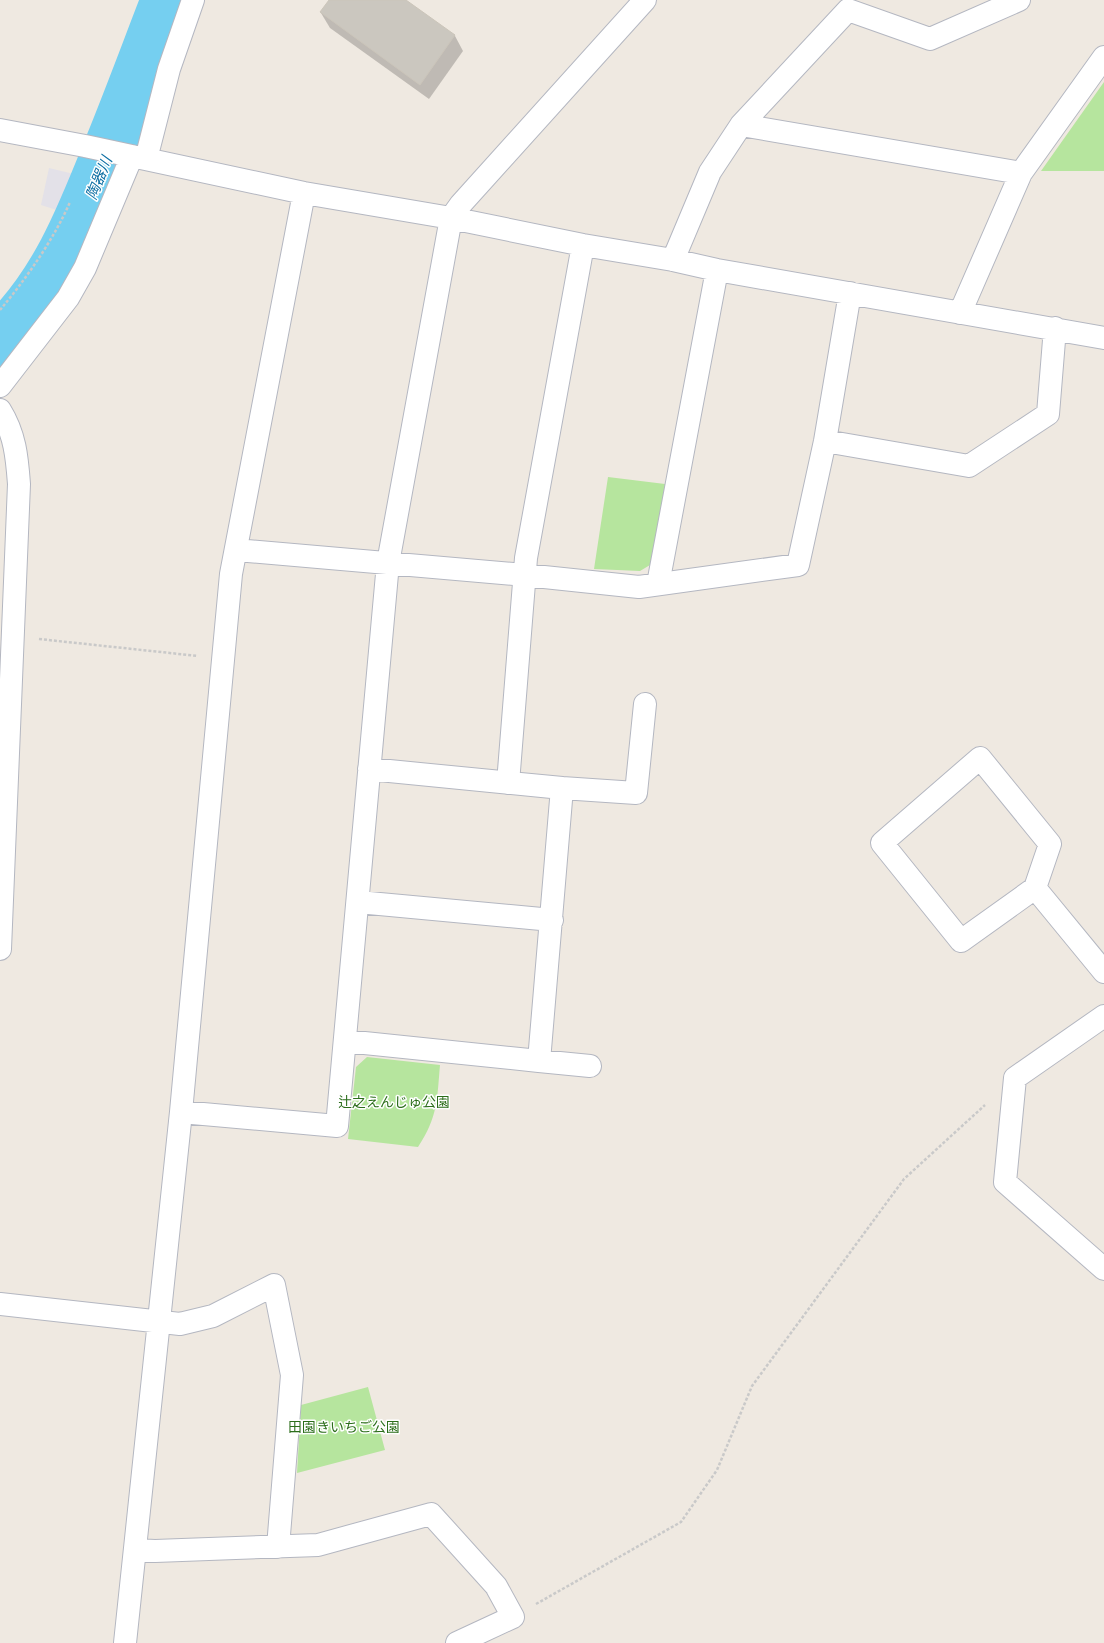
<svg xmlns="http://www.w3.org/2000/svg" width="1104" height="1643" font-family="'Golos Text','Noto Sans JP',sans-serif">
<rect width="100%" height="100%" fill="#efe9e1"/>
<path fill="#e3e1e8" d="M49,168L78,175L63,212L41,205Z"/>
<path fill="#b6e59e" d="M1104,82V171H1041Z
M608,477L665,484L655,562L640,571L594,569Z
M367,1057L440,1065C437,1099 438,1117 418,1147L348,1139L356,1067Z
M368,1387L385,1450L297,1473L301,1405Z"/>
<path fill="#0003" d="M331,0H405L455,36L463,51L429,99L330,28L321,13Z"/>
<g fill="none" stroke-linecap="round" stroke-linejoin="round">
<path stroke="#75cff0" stroke-width="54" d="M0,339C56,288 84,215 111,147C131,98 149,49 168,0"/>
</g>
<path fill="#cbc7bf" stroke="#cbc5ba" d="M329,0H406L455,35L420,85L320,12Z"/>
<g fill="none" stroke-linecap="round" stroke-linejoin="round">
<g stroke="#b4b7c1" stroke-width="24">
<path id="minor" d="M741,125L1021,173
M0,130L85,146L304,193L451,218L583,245L673,260L717,270L1104,338
M146,159L169,69L193,0
M673,260L710,172L741,125L848,10L930,39L1019,0
M960,313L1021,173L1104,57
M0,386L68,298L85,268L132,156
M0,410C15,434 17,457 19,484L0,949
M825,441L969,466L1048,414L1055,328
M236,550L525,575L639,587L798,565L825,441L850,293
M658,584L717,270
M980,758L1050,844L1035,888L961,941L882,843Z
M508,783L526,558L583,245
M562,788L636,793L645,704
M1035,888L1104,972
M358,902L552,920
M1104,1016L1015,1078L1005,1182L1104,1269
M345,1041L539,1061L562,788L369,769
M539,1061L590,1066
M181,1112L337,1126L388,563L451,218L461,204L645,0
M0,1304L180,1324L213,1316L274,1285L292,1375L278,1547
M135,1550L155,1551L318,1545L431,1514L496,1586L513,1617L457,1643
M125,1643L181,1112L231,574L304,193"/>
</g>
<path stroke="#c9c9c9" stroke-width="2.5" stroke-dasharray="3 2" stroke-linecap="butt" d="M0,310C26,279 54,239 70,202
M39,639L198,656
M536,1604L681,1522L717,1470L752,1386L904,1179L985,1105"/>
<use href="#minor" stroke="#fff" stroke-width="22"/>
</g>
<g text-anchor="middle" stroke-width="3" stroke-linejoin="round" paint-order="stroke">
<g font-size="14" fill="#2c6e1b" stroke="#fff">
<text x="394" y="1107">辻之えんじゅ公園</text>
<text x="344" y="1432">田園きいちご公園</text>
</g>
<g font-size="15" font-style="italic" fill="#0d6fa3" stroke="#fff">
<text transform="translate(99 178) rotate(-68)" y="5">陶器川</text>
</g>
</g>
</svg>
